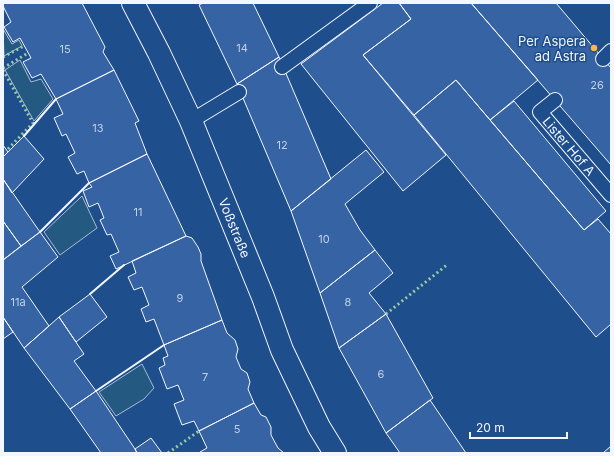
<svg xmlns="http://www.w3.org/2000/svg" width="614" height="456" font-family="Inter,sans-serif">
<rect width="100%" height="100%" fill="#1f4e8c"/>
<path fill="#245a82" stroke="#a8bbd7" d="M3,29L12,44L19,40L22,46L4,56Z
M20,60L31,82L41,79L53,99L34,121L5,70Z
M82,196L97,228L60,255L44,232Z
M142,364L154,388L144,399L116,416L99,392Z"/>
<path fill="#3563a3" stroke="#f2f6ff" d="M3,3H82L105,47L103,52L114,70L56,99L41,74L32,78L23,62L31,58L20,38L13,42L4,27L11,22L3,6Z
M203,3H253L279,57L237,84L199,5Z
M383,3H399L411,19L363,55L446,155L403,191L301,64Z
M399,3H471L538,80L490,120L456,80L414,115L363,55L411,19Z
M471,3H556L611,68V165Z
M279,57L331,179L291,211L237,84Z
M114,70L139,121L135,123L147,154L89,183L84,171L77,174L68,157L75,153L66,134L62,136L54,118L63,114L56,99Z
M456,80L584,230L598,219L611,234V324L596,337L414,115Z
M514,101L606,211L584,230L490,120Z
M24,136L44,159L12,193L3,179V157Z
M3,145L8,152L3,157Z
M366,150L384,172L345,204L360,230L375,250L320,293L291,211Z
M147,154L186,236L116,269L110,256L119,252L111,234L107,235L100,220L104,218L98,203L89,207L83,191L92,187L89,183Z
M3,179L40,232L21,246L3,221Z
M3,221L21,246L3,260Z
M40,232L58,257L22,287L49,326L24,348L3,317V260Z
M186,236L192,238L198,247L201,254V261L222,320L164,345L154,319L146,322L141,309L149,305L142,287L134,290L128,277L136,273L132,261Z
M375,250L393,273L369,293L386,314L339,348L320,293Z
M90,294L107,317L76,342L59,317Z
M386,314L433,398L386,433L339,348Z
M3,317L13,332L3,339Z
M59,317L84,354L74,361L96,391L70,409L24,348Z
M222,320L227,333L235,340L238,349L236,357L241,369L247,373L250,382L248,389L254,403L199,431L194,421L182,425L174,404L184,400L178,385L167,389L159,368L165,365L163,358L168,356L164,345Z
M96,391L135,449L137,453H101L70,409Z
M430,400L466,453H400L386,433Z
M254,403L261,415L266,417L271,427V435L278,448L284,453H201L200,452L207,448L199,431Z
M151,438L162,453H137L135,449Z
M611,446V453H603Z"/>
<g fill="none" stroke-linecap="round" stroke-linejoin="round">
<g stroke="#f2f6ff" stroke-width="16">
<g id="lane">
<path d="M603,59L611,51"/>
<path d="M282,67L370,3"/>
<path id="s1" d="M555,100L540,112L611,195"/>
<path d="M191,121L239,92"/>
</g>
</g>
<g stroke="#f2f6ff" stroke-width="24">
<g id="secondary">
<path id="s2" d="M133,3L159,53L191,121L263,297L282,350L319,427L335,453"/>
</g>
</g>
<use href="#lane" stroke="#1f4e8c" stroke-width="14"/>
<use href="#secondary" stroke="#1f4e8c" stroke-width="22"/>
<path stroke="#97c8a6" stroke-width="3" stroke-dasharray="2 3" stroke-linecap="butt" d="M3,57L24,46
M3,68L28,53
M3,70L33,123L7,150
M386,314L448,264
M168,453L199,431"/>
<path stroke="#f2f6ff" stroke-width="2" d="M24,136L56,99
M40,232L89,183
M90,294L124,265
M96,391L164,345"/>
</g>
<circle fill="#ffb74d" stroke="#1f4e8c" stroke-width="1.5" cx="594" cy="48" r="4"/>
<g text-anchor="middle" stroke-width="3" stroke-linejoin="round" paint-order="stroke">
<g font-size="11" fill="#c3d1e8">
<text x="242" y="52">14</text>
<text x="65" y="53">15</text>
<text x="597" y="89">26</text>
<text x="98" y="132">13</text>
<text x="282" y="149">12</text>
<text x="138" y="216">11</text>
<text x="324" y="243">10</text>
<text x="180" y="302">9</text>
<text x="18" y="306">11a</text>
<text x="348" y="306">8</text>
<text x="381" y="378">6</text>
<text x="205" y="381">7</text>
<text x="237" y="433">5</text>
</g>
<g font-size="13" fill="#f2f6ff" stroke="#1f4e8c" text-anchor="end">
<text x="586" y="46">Per Aspera<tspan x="586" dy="15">ad Astra</tspan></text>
</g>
<g font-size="13" fill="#f2f6ff" stroke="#1f4e8c">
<text dy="5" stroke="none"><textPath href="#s1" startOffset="64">Lister Hof A</textPath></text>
<text dy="5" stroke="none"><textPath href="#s2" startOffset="247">Voßstraße</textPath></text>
</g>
</g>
<rect width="614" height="456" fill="none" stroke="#f2f6ff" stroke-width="8"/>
<path d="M470 432v6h97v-6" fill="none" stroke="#f2f6ff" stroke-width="2"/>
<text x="476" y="432" font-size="12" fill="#f2f6ff" stroke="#1f4e8c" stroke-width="3" paint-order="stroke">20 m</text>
</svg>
